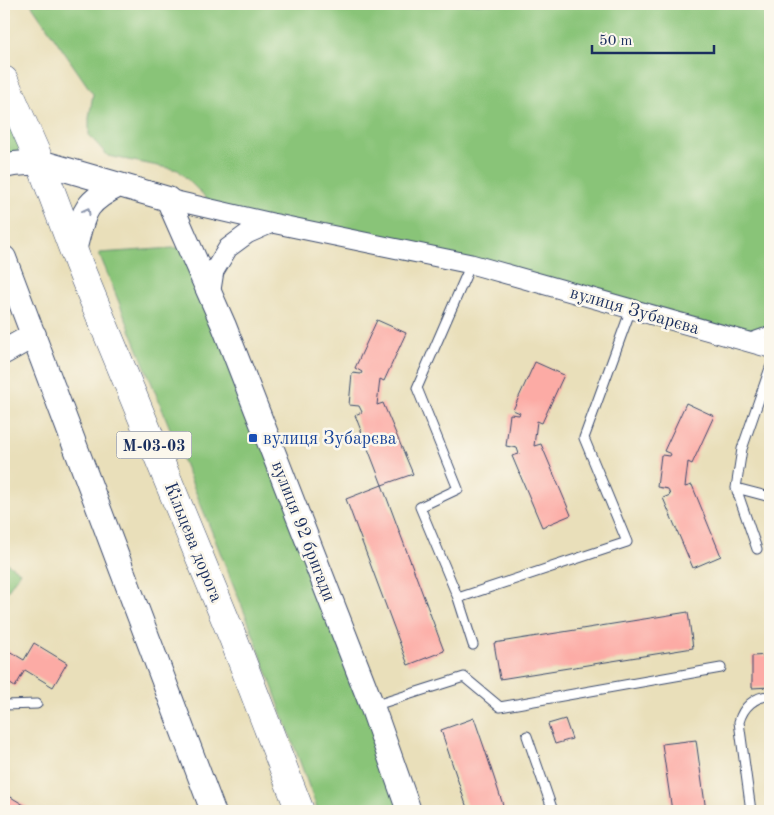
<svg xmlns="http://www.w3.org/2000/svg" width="774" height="815" font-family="'Old Standard TT',serif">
<rect width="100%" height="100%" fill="#fbf7ec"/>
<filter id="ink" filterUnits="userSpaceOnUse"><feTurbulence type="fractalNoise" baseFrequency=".02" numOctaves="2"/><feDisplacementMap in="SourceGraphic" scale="10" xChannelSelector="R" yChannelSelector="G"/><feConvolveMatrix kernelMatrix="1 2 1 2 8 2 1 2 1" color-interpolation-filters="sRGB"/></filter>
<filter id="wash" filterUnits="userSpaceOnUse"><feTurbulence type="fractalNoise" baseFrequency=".0096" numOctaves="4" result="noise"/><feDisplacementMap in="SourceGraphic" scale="20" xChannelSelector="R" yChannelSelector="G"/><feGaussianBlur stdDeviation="1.12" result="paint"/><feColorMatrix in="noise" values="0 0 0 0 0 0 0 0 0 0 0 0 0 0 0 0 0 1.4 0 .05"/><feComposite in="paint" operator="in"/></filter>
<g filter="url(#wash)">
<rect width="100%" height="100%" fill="#e9dfba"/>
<path fill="#89c478" stroke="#527a6b" d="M31,4H770V331L742,340L218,210L178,170L108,156L89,135V118L93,94Z
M4,82L40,162L4,166Z
M188,247L409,811H318L250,626L99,253Z
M4,561L20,572L4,596Z"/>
<g id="blocks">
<path fill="#fcaba5" d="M377,320L406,333L384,381L380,379L377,405L383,403L413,474L382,485L355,415L362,412L359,406L349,405L352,373L361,374L362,372L355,368Z
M535,362L564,375L542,423L537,421L534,446L541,444L571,515L542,527L512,456L519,454L517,448L506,446L510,414L519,415L520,413L513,410Z
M686,403L714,416L692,464L688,462L685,487L692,485L721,556L693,568L663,498L670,495L668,489L657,487L661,455L670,456L671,454L664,451Z
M382,485L444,651L408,665L346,499Z
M688,612L693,648L500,679L494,643Z
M34,643L67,663L53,687L25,670L15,687L4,680V648L24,660Z
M770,655V687L752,688V656Z
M474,718L485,750L505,811H468L441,730Z
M565,719L572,739L555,744L548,724Z
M696,740L706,811H672L662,744Z
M4,793L34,811H4Z"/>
</g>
</g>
<g filter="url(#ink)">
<use href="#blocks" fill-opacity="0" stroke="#3a496c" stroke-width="1"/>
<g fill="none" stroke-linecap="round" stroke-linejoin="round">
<g stroke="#3a496c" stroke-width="11">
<path id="service" d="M471,264L417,388L458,489L420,507L458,598L627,542L584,438L631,309
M747,339L770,331
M736,488L770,497
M757,549L736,488L742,449L770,368
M458,598L473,645
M4,705L37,704
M373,706L464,677L500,707L721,668
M527,736L553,811
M751,811L739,722C743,707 755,696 770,696"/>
</g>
<g stroke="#3a496c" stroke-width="21">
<path id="minor" d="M168,199L272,223L471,264L770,348
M210,296L214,271L228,248L247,234L272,223"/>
</g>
<g stroke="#3a496c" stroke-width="26">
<path id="tertiary" d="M4,166L14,164L40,162L168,199L224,326L372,706L409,811
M74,251C84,213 82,203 119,185
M4,258L213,811
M4,352L34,335"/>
</g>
<g stroke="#3a496c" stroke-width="29">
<path id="trunk" d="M4,80L40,162L79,265L233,638L300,811"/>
</g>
<use href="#service" stroke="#fff" stroke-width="9"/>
<use href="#minor" stroke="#fff" stroke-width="19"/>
<use href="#tertiary" stroke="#fff" stroke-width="24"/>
<use href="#trunk" stroke="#fff" stroke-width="28"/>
</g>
<defs><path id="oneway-chevron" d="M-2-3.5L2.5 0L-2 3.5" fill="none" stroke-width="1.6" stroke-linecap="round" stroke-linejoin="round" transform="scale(1.25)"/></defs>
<use stroke="#8d97ae" href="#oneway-chevron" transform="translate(87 211) rotate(-61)"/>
</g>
<rect fill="#1a4fb4" stroke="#fbf7ec" stroke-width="2" x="248" y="433" width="10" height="10" rx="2.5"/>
<g text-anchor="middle" stroke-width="5" stroke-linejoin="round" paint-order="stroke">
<rect fill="#fbf7ec" stroke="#5e6b89" stroke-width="1" x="116.5" y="431.5" width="75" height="27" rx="4"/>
<g font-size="16" font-weight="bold" fill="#1b2f5e">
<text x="154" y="451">М-03-03</text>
</g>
<g font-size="18" fill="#1b2f5e" stroke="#fbf7ec">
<text transform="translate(635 310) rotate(16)" y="6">вулиця Зубарєва</text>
<text transform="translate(304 531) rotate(69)" y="6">вулиця 92 бригади</text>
<text transform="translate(194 542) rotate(68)" y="6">Кільцева дорога</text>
</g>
<g font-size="18" fill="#164399" stroke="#fbf7ec" text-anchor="start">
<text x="263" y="444">вулиця Зубарєва</text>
</g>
</g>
<rect width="774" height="815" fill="none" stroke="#fbf7ec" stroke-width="20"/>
<path d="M592 45v8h122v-8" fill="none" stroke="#1b2f5e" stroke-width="2.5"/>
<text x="599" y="45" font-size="15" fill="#1b2f5e" stroke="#fbf7ec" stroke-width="4" paint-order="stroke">50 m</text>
</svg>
